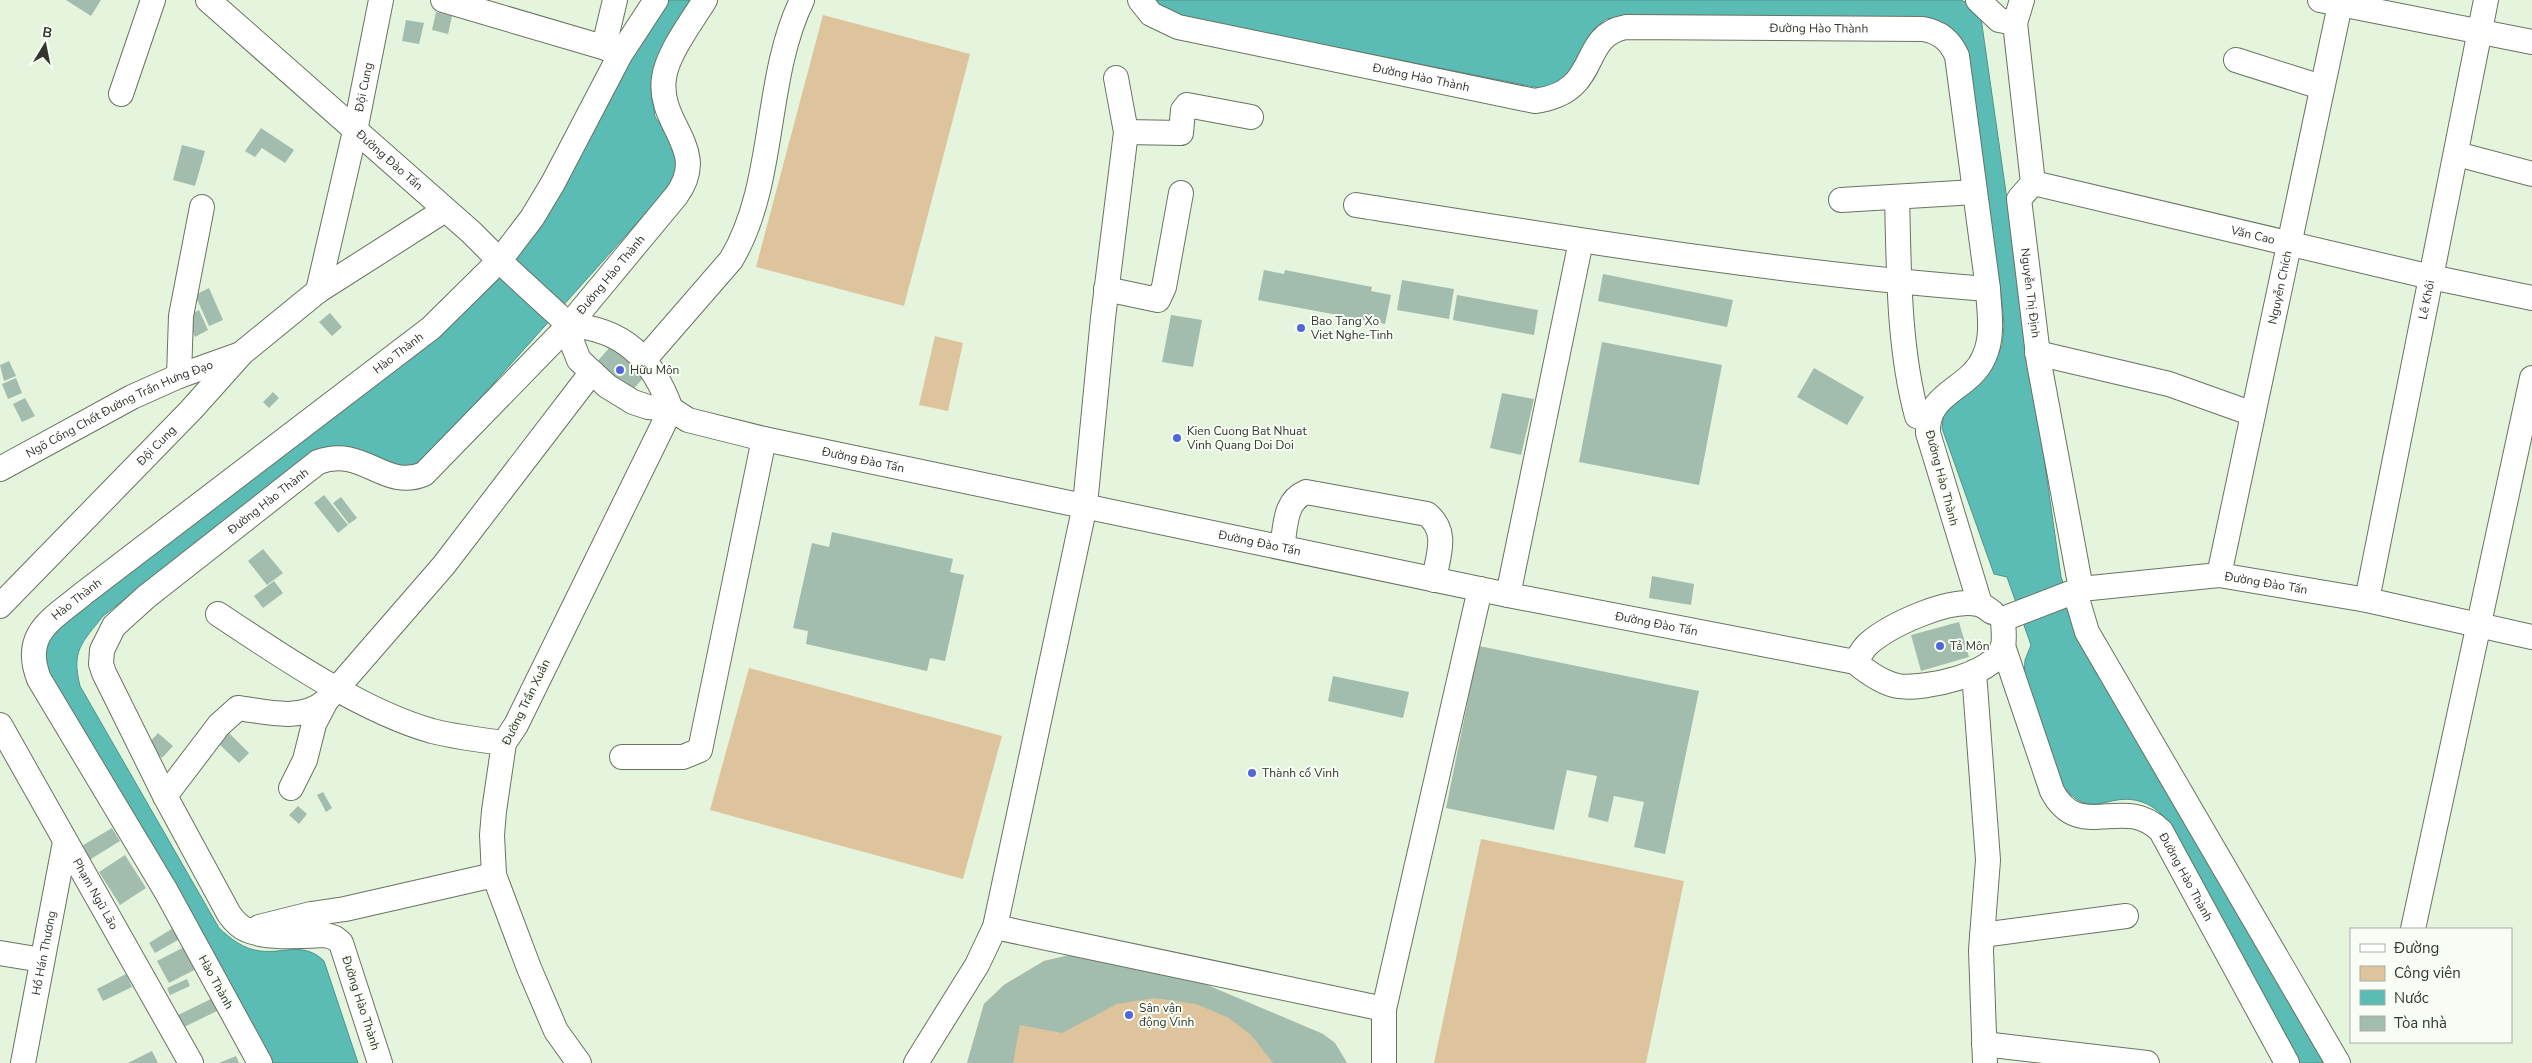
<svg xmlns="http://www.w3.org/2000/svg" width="2532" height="1063" font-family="'Nunito Sans',sans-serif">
<rect width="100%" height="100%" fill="#e5f4dd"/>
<path fill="#dec49c" d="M823,15L970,54L904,306L756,267Z
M935,336L963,343L948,411L919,405Z
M749,668L1002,736L963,879L710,810Z
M1481,839L1684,881L1646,1063H1434Z
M1070,955C1159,960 1242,1000 1323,1034L1335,1043L1347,1063H967L984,1004L1004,985L1044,961Z"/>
<path fill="#5abcb5" stroke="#4e948c" d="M664,0H693L655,66L651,88L655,117L673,141L677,170L669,187L426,459L408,470L312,455L103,616C82,643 71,650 80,686L219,928C231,939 243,949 260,951C283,954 304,941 324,961L358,1063H267L48,676L44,641L52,626L480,294Z
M1149,0H1961L1972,5L1981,18L2061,577L2080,628L2324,1063H2299L2172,826C2163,816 2155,806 2142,802C2109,790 2092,823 2063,786L2024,677L2025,660L2031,645L2007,577L1994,574L1942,428L1944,413L1993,363L2002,346L2004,326L2002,300L1965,52L1957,38L1626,16L1606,19L1594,29L1569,75L1545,89L1172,15Z"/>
<path fill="#a2bdae" d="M66,0H101L91,16Z
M436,12L452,16L448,34L432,30Z
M406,20L424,23L419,44L402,41Z
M261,128L294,150L285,163L262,148L255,157L245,151Z
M182,145L205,151L195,186L173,180Z
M1264,270L1284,274L1285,270L1372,287L1371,291L1391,295L1385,324L1258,300Z
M1603,274L1733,300L1727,327L1598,301Z
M1402,280L1454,289L1449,319L1397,310Z
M209,288L223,320L209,326L195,295Z
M1457,295L1538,310L1534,335L1453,320Z
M199,310L208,330L195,337L185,317Z
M330,313L342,327L332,336L319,322Z
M1171,315L1202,320L1193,367L1162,362Z
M1602,342L1722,365L1699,485L1579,462Z
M611,346L645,376L629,394L595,364Z
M9,361L16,376L4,381L0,365Z
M1814,368L1864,397L1847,425L1797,397Z
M16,378L22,393L8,399L2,384Z
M273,392L279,398L269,408L263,402Z
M1502,393L1534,399L1521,455L1490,448Z
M25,398L35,416L22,422L13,404Z
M324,495L348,525L338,533L314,503Z
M341,497L357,518L349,524L333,503Z
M832,532L953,559L950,572L964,575L945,661L930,658L927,671L806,644L808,631L793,628L812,543L829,547Z
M263,549L283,573L267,585L248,561Z
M1652,576L1694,584L1691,605L1649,598Z
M274,581L283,593L263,608L254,596Z
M1959,622L1969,657L1921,671L1911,635Z
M1479,646L1699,691L1665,854L1634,847L1644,802L1614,796L1608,822L1588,817L1597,776L1567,770L1554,830L1446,808Z
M1333,676L1409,692L1403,718L1328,701Z
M158,733L173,746L162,758L147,745Z
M229,733L249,753L239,763L218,743Z
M323,792L332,808L326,812L317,795Z
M298,806L307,814L299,824L289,815Z
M112,828L120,841L83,864L75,850Z
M125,855L146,888L120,905L99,872Z
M178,925L185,936L155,953L149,943Z
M192,943L204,965L169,983L157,961Z
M1070,955L1101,957L1198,981L1323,1034L1335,1043L1347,1063H1273L1251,1035L1229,1018L1196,1004L1154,998L1117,1004L1062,1033L1020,1025L1013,1063H967L984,1004L1004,985L1044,961Z
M126,974L132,987L103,1001L97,989Z
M187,979L190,986L170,995L167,988Z
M213,998L219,1010L184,1027L178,1015Z
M152,1051L158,1063H128Z
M236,1056L239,1063H219Z"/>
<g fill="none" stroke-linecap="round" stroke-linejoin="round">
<g stroke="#687460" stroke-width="26">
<g id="minor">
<path id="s1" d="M208,0L471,232L506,267L569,325L573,345L579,360L607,386L633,402L648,407L671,409L688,420L764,439L1508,595L1855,662C1867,672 1882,683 1898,686C1923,690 1996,675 2003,646C2005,638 2003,627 2003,619"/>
<path d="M443,0L606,48"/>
<path d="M615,0L605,42L606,48L618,54"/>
<path id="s2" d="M1140,0L1151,14L1178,27L1535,101C1603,92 1577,36 1626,27L1923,29C1940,32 1950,40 1957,56L1988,289C1989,312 1994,335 1984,357C1970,390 1926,392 1928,433L1980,604"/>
<path d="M1978,0L1999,20L2015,23"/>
<path id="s3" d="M2022,0L2015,23L2033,183L2019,199L2039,363L2081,589"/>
<path d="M2320,0L2532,42"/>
<path d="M2236,60L2321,87"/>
<path d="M121,94L153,0"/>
<path d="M1126,132L1181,133L1183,110L1187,105L1251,117"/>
<path d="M2457,154L2532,174"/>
<path id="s4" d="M2033,183L2431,277L2532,298"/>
<path d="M1897,197C1899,268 1898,346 1917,416L1927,420"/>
<path d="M1841,200L1975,192"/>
<path d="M1356,205C1565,238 1776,273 1988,289"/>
<path d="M1106,289L1158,300L1164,287L1181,193"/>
<path id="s5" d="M318,291L355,131L381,0"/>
<path d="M569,325C624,329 652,358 671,409"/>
<path d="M2037,353L2169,384L2253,414"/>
<path d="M645,359L731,260C777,183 763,81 802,0"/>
<path d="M179,376L181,316L202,207"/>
<path id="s6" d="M0,469L132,397L179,376L238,355"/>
<path d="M1282,547C1286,526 1284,501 1306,492L1427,514C1449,532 1438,555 1434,580"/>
<path id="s7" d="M2219,575L2341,0"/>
<path d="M2075,592L2087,632L2338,1063"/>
<path d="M1508,595L1581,241"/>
<path id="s8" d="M2367,600L2486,0"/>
<path id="s9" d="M0,606L191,410L242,353L318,291L445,210"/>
<path d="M218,614C280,655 361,711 432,731C456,737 480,740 504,743"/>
<path id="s10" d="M2003,619L2081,589L2219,575L2367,600L2532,637"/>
<path id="s11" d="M2003,646L2052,791C2080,844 2123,793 2161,831L2287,1063"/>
<path d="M1855,662C1859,656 1863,649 1868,644C1891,624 1949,598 1978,604C1983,605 1988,609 1992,612"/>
<path d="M1974,672L1988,860L1981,950L1985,1063"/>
<path id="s12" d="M0,725L191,1063"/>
<path d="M622,757H683L700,750L764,439"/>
<path d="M291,788L305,760L314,724L326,701"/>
<path d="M165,796L219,725L238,708C268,712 301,722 326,701L444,565L592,372"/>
<path d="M259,927L311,914L345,909L494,875"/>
<path d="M995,927L1384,1009"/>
<path d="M2413,929L2532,378"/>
<path d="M1982,935L2126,916"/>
<path d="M0,953L42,960"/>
<path d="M1984,1044L2147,1063"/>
<path id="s13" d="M23,1063L65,842"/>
<path id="s14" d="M260,1063L166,891L39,679C21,633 53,619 84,593L431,328L500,260L532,218L553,183L620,55L656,0"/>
<path id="s15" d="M380,1063L341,943L335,938L326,935C304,936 267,939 247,930C239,927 234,921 229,914L165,796L104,673L101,664L102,650L114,626L146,597L318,462C363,445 384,491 424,474L569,325L676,196C711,149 657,125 664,78C667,54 692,21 705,0"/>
<path d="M579,1063L556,1031L529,968L494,875L492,835L494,811L504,743L516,725L671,409"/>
<path d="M916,1063L977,965L995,927L1085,505L1103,318L1126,132L1116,78"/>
<path d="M1384,1063V1009L1480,589"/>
</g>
</g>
<use href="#minor" stroke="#fff" stroke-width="24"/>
</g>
<g fill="#5266dc" stroke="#f8fef5" stroke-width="2">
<circle cx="1301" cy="328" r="5"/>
<circle cx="620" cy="370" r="5"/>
<circle cx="1177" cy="438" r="5"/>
<circle cx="1940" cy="646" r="5"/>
<circle cx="1252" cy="773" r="5"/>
<circle cx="1129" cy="1015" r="5"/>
</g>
<g text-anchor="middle" stroke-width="4" stroke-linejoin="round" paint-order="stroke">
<g font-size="12" fill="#31372d" stroke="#f8fef5">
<text dy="4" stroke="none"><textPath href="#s2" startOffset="729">Đường Hào Thành</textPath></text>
<text dy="4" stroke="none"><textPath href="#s2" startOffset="296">Đường Hào Thành</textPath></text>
<text dy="4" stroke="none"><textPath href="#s5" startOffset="209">Đội Cung</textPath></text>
<text dy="4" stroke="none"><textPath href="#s1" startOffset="242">Đường Đào Tấn</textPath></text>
<text dy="4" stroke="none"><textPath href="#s4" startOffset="226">Văn Cao</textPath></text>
<text dy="4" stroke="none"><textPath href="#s15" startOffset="1215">Đường Hào Thành</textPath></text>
<text dy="4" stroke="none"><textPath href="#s7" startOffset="294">Nguyễn Chích</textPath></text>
<text dy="4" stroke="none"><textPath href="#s3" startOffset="301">Nguyễn Thị Định</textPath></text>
<text dy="4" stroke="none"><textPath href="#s8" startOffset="306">Lê Khôi</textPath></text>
<text dy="4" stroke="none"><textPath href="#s14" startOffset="946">Hào Thành</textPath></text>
<text dy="4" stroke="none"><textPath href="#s6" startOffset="134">Ngõ Cổng Chốt Đường Trần Hưng Đạo</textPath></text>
<text dy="4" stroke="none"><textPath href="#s9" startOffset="224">Đội Cung</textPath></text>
<text dy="4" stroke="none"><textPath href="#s1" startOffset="830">Đường Đào Tấn</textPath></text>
<text transform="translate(1942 478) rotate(75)" y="4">Đường Hào Thành</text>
<text dy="4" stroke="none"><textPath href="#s15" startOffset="768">Đường Hào Thành</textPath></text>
<text dy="4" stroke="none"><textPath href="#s1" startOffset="1235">Đường Đào Tấn</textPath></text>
<text dy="4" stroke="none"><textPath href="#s10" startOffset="270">Đường Đào Tấn</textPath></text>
<text dy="4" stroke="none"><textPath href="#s14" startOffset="541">Hào Thành</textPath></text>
<text dy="4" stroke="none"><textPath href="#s1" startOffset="1640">Đường Đào Tấn</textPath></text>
<text transform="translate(526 702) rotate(-64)" y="4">Đường Trần Xuân</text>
<text dy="4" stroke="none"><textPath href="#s11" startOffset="329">Đường Hào Thành</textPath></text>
<text dy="4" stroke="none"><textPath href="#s12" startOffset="194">Phạm Ngũ Lão</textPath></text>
<text dy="4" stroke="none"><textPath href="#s13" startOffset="112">Hồ Hán Thương</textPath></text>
<text transform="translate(216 982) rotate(61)" y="4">Hào Thành</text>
<text transform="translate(361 1003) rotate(72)" y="4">Đường Hào Thành</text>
</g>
<g font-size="12" fill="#31372d" stroke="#f8fef5" text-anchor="start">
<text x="1311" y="325">Bao Tang Xo<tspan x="1311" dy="14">Viet Nghe-Tinh</tspan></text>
<text x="630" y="374">Hữu Môn</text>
<text x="1187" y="435">Kien Cuong Bat Nhuat<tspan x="1187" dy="14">Vinh Quang Doi Doi</tspan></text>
<text x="1950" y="650">Tả Môn</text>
<text x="1262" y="777">Thành cổ Vinh</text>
<text x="1139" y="1012">Sân vận<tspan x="1139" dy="14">động Vinh</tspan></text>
</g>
</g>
<rect x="2350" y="928" width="162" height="115" fill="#f8fef5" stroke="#a8aea5"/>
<rect x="2360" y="944" width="25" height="8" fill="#ffffff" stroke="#a8aea5"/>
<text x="2394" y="953" font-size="15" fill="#31372d">Đường</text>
<rect x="2360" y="966" width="25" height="15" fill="#dec49c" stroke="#a8aea5"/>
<text x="2394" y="978" font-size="15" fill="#31372d">Công viên</text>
<rect x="2360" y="990" width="25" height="15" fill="#5abcb5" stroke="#a8aea5"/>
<text x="2394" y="1003" font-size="15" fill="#31372d">Nước</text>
<rect x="2360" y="1016" width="25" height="15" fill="#a2bdae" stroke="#a8aea5"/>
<text x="2394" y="1028" font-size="15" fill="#31372d">Tòa nhà</text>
<g transform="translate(45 45) rotate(10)" stroke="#f8fef5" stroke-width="4" paint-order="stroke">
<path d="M0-4L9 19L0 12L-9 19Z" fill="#31372d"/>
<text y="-8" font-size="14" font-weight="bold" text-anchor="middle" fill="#31372d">B</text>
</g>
</svg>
